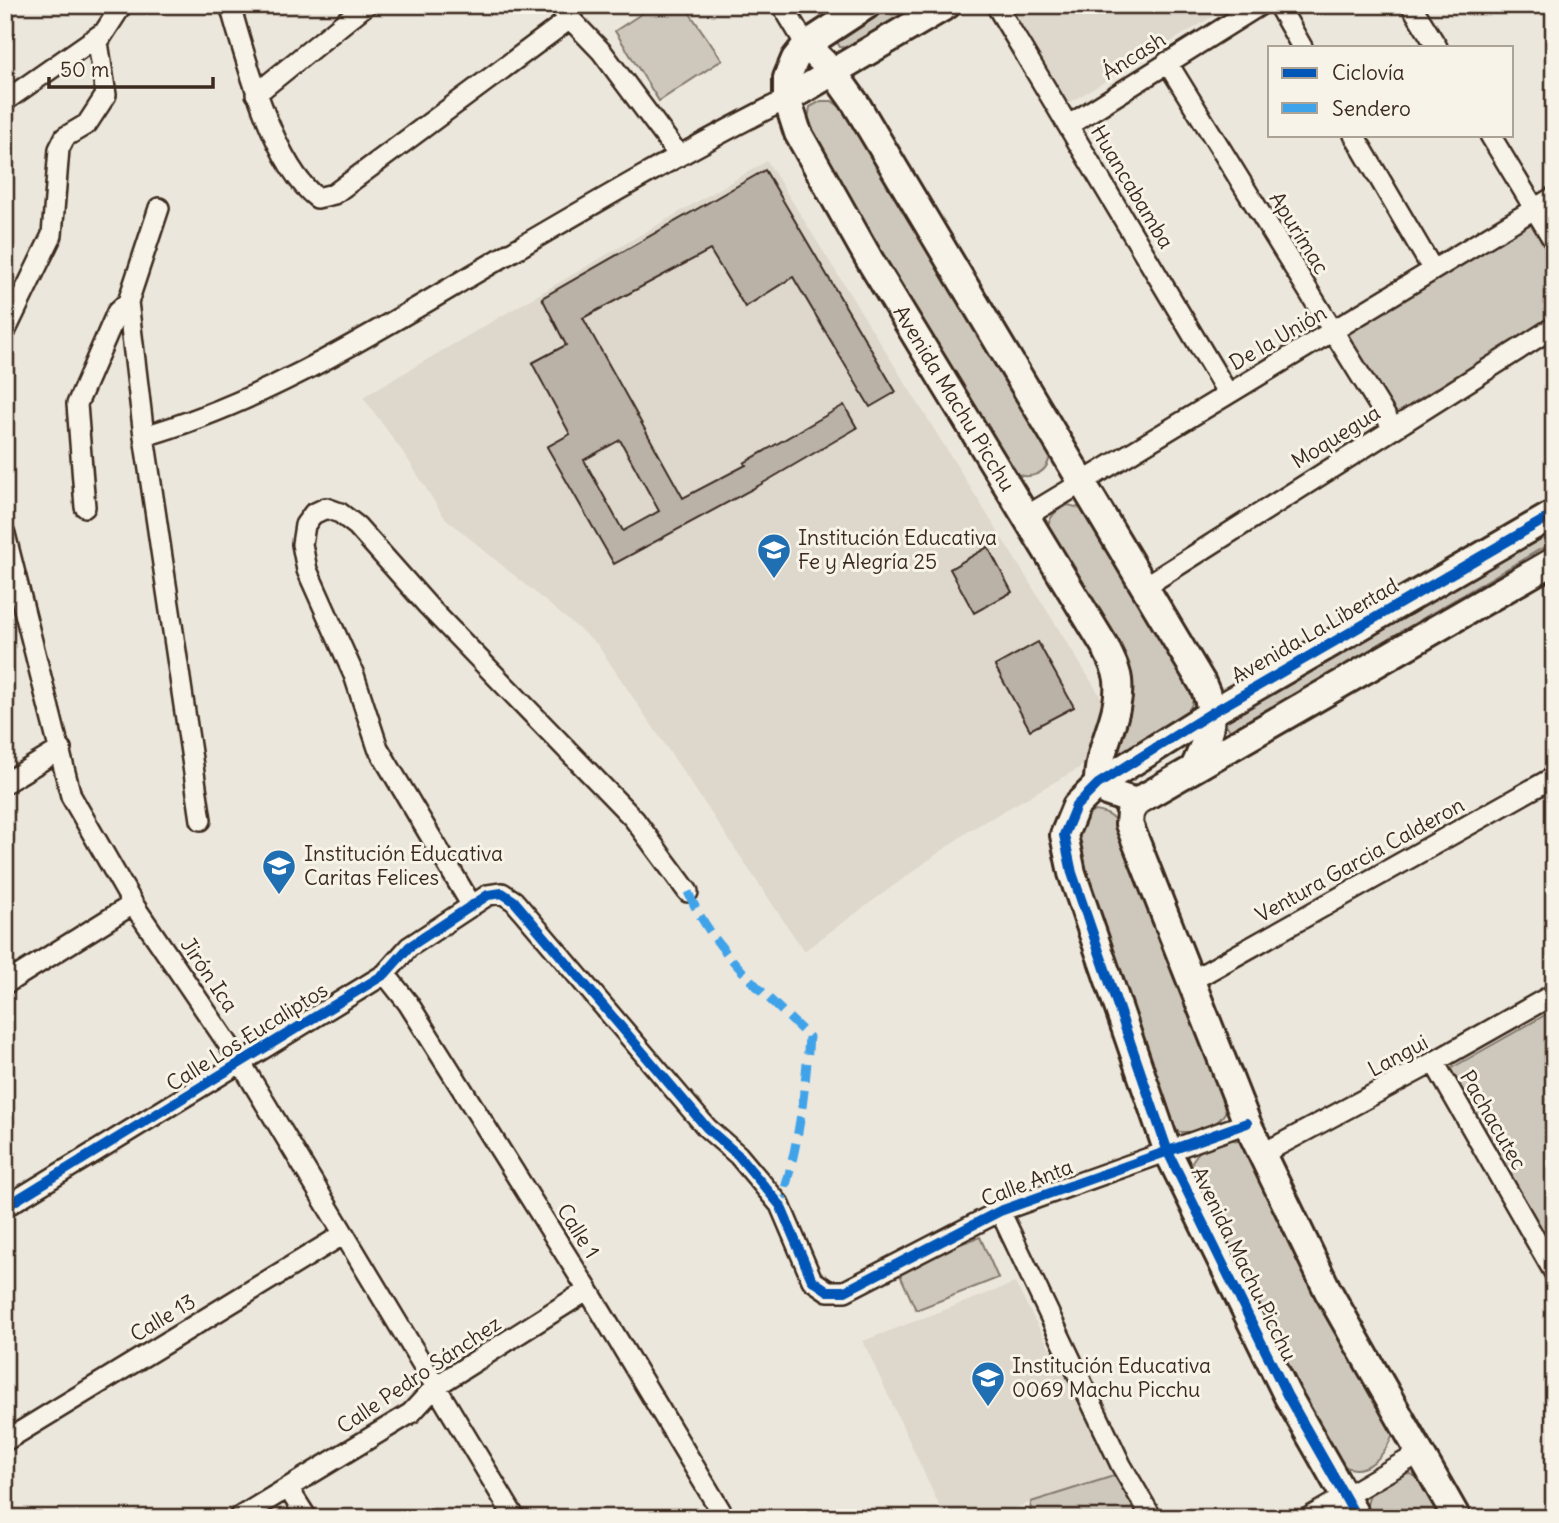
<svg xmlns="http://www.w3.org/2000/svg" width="1559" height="1523" font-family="Delius,sans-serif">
<rect width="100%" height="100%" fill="#ece7dc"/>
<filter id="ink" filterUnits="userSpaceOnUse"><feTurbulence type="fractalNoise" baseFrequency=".0143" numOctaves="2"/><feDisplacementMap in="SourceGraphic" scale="14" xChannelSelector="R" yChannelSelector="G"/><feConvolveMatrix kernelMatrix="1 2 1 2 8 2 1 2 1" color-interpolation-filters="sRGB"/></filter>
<g filter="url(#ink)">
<path fill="#ddd7cc" d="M1004,5H1232L1064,106Z
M767,161L1104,702L1088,763L970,830L804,951L597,644L444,517L407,458L363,397Z
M1015,1283L1117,1475L983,1518H945L863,1341Z"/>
<path fill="#cec8bc" stroke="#84796d" stroke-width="2" d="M655,5H684L722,60L659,101L615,31Z
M885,5H922L851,48L840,47L835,39Z
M821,101H832L850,114L1050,449C1051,475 1029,482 1009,471L806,132L810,107Z
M1535,221L1554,253V319L1396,419L1342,332Z
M1068,505L1088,510L1194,685C1199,725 1148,741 1118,757L1115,752C1128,722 1138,698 1128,666L1047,529C1050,516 1055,510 1068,505Z
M1554,521V541L1542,548L1231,732L1222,718Z
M1095,811C1111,813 1116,819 1124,833L1227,1109C1218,1128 1200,1133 1179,1132L1167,1123L1080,872L1076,822Z
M1554,1010V1252L1448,1070Z
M1226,1139L1240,1141L1253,1150L1395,1428C1385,1459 1361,1484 1331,1458L1187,1174C1194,1151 1204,1146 1226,1139Z
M980,1237L998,1278L916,1310L896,1266Z
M1406,1472L1426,1482L1448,1518H1368L1365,1512L1371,1490Z
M1117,1475L1141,1518H1030L1031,1502Z"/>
<path fill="#bab2a7" stroke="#3b2a1e" stroke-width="2" fill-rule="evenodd" d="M765,170L896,392L870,407L793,277L745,307L710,250L583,318L683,498L746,465L744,463L844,405L857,428L758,486L614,564L547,447L570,434L532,363L566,345L542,298ZM620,440L659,511L623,531L584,460Z
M988,547L1012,592L974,613L950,569Z
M1038,642L1074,707L1030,730L995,666Z"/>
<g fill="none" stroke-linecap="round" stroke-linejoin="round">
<g stroke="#3b2a1e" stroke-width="24">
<path id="street" d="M230,5C245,58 274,166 317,198L334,194L571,18
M557,5L602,52L678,154
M782,5L806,45
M996,5L1228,394
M1278,5L1302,47
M1411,5L1437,47
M1167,62L1393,428
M256,94L366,5
M5,101L101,34
M1069,125L1260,5
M1354,135L1433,270
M1490,135L1554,241
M159,208L128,302L144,436L201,820
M5,332L52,235L59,149L65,137L87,124L106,95L98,42L122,5
M144,436C259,403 364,339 467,278C573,216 677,154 787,99
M85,507L77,404L117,312L128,302
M1025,517L1554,197
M5,534L71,796L133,904L241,1063L515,1518
M1144,587L1554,327
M5,783L61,749
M472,906L378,748L354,675L307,570L302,544L305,525L313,514L326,508L340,513L357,526L428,606L634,819L688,892
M385,974L408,1003L588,1290L725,1518
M1189,982L1554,777
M5,984L133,904
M1434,1062L1554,1272
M1262,1154L1434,1062L1554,994
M5,1207L385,974L409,947L488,895L502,893L514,901L707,1128L738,1155L780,1205L812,1280L828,1291H845L1000,1211L1247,1123
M1000,1211L1121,1465L1152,1518
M5,1441L344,1234
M288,1488L307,1518
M238,1518L411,1413L436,1386L588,1290
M1308,1518L1418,1454"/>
</g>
<g stroke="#3b2a1e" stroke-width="32">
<g id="secondary">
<path id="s1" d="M867,5L806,45L795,59L787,78V99L798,133L869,259L1106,648C1110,658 1117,669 1118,680C1122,716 1097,748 1098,784"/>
<path d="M806,45L834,73L856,104L1202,683C1219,718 1209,733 1195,766"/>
<path d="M787,99L947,5"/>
<path d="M1098,784L1109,793L1136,802L1554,561"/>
<path d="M1136,802L1130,813L1129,824L1247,1123L1328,1291L1457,1518"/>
<path d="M1357,1518L1287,1395L1168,1152L1072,873L1064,835L1076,806L1098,784L1213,712L1554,514"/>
</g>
</g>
<use href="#street" stroke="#f7f3e8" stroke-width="19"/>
<use href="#secondary" stroke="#f7f3e8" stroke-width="26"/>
<path stroke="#3fa3ea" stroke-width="9" stroke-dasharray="18 9" stroke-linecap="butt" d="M688,892C713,950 764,993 809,1037C805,1095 798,1149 780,1205"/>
<g stroke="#f7f3e8" stroke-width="15">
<path id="cycleway" d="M5,1207L385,974L409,947L488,895L502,893L514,901L707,1128L738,1155L780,1205L812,1280L828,1291H845L1000,1211L1247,1123
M1357,1518L1287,1395L1168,1152L1072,873L1064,835L1076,806L1098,784L1213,712L1554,514"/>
</g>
<use href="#cycleway" stroke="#0057b8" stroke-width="10"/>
</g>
</g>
<defs>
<g id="school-pin" transform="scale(1.75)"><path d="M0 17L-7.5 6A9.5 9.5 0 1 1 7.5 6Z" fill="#1f6fb2" stroke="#f7f3e8"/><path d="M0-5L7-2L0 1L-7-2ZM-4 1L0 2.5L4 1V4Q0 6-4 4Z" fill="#fff"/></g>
</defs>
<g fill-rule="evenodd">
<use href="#school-pin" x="774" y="550"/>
<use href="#school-pin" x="279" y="866"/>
<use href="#school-pin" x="988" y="1378"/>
</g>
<g text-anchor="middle" stroke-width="6" stroke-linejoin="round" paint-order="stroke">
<g font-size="21" fill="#3b2a1e" stroke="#f7f3e8">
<text transform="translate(1134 56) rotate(-32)" y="7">Áncash</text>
<text transform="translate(1132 187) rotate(59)" y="7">Huancabamba</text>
<text transform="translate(1299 233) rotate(58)" y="7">Apurímac</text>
<text transform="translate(1278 338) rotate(-30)" y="7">De la Unión</text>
<text dy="7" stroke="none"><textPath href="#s1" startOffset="476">Avenida Machu Picchu</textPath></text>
<text transform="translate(1336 437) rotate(-32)" y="7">Moquegua</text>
<text transform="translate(1315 631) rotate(-30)" y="7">Avenida La Libertad</text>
<text transform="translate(1360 860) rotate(-29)" y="7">Ventura Garcia Calderon</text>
<text transform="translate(209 975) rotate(56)" y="7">Jirón Ica</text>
<text transform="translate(247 1037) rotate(-32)" y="7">Calle Los Eucaliptos</text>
<text transform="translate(1398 1056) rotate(-28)" y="7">Langui</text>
<text transform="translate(1493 1120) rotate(60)" y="7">Pachacutec</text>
<text transform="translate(1027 1183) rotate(-21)" y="7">Calle Anta</text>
<text transform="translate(578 1231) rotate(58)" y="7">Calle 1</text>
<text transform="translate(1244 1264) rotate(64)" y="7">Avenida Machu Picchu</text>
<text transform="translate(163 1318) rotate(-31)" y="7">Calle 13</text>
<text transform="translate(419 1375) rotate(-34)" y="7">Calle Pedro Sánchez</text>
</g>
<g font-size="21" fill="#3b2a1e" stroke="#f7f3e8" text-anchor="start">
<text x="798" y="545">Institución Educativa<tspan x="798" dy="24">Fe y Alegría 25</tspan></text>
<text x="304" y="861">Institución Educativa<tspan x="304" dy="24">Caritas Felices</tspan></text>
<text x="1012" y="1373">Institución Educativa<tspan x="1012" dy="24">0069 Machu Picchu</tspan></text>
</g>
</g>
<rect width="1559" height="1523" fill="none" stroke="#f7f3e8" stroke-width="28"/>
<rect x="14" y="14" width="1531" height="1495" fill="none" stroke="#3b2a1e" stroke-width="2.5" filter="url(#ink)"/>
<rect x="1268" y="46" width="245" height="91" fill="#f7f3e8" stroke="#aca397" stroke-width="2"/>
<rect x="1282" y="68" width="35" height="10" fill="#0057b8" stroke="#aca397" stroke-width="2"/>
<text x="1332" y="80" font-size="21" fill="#3b2a1e">Ciclovía</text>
<rect x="1282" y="103" width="35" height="10" fill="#3fa3ea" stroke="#aca397" stroke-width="2"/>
<text x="1332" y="116" font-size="21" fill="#3b2a1e">Sendero</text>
<path d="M49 77v10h164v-10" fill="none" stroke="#3b2a1e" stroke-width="3.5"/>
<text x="60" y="77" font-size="21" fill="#3b2a1e" stroke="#f7f3e8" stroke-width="5" paint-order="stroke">50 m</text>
</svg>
